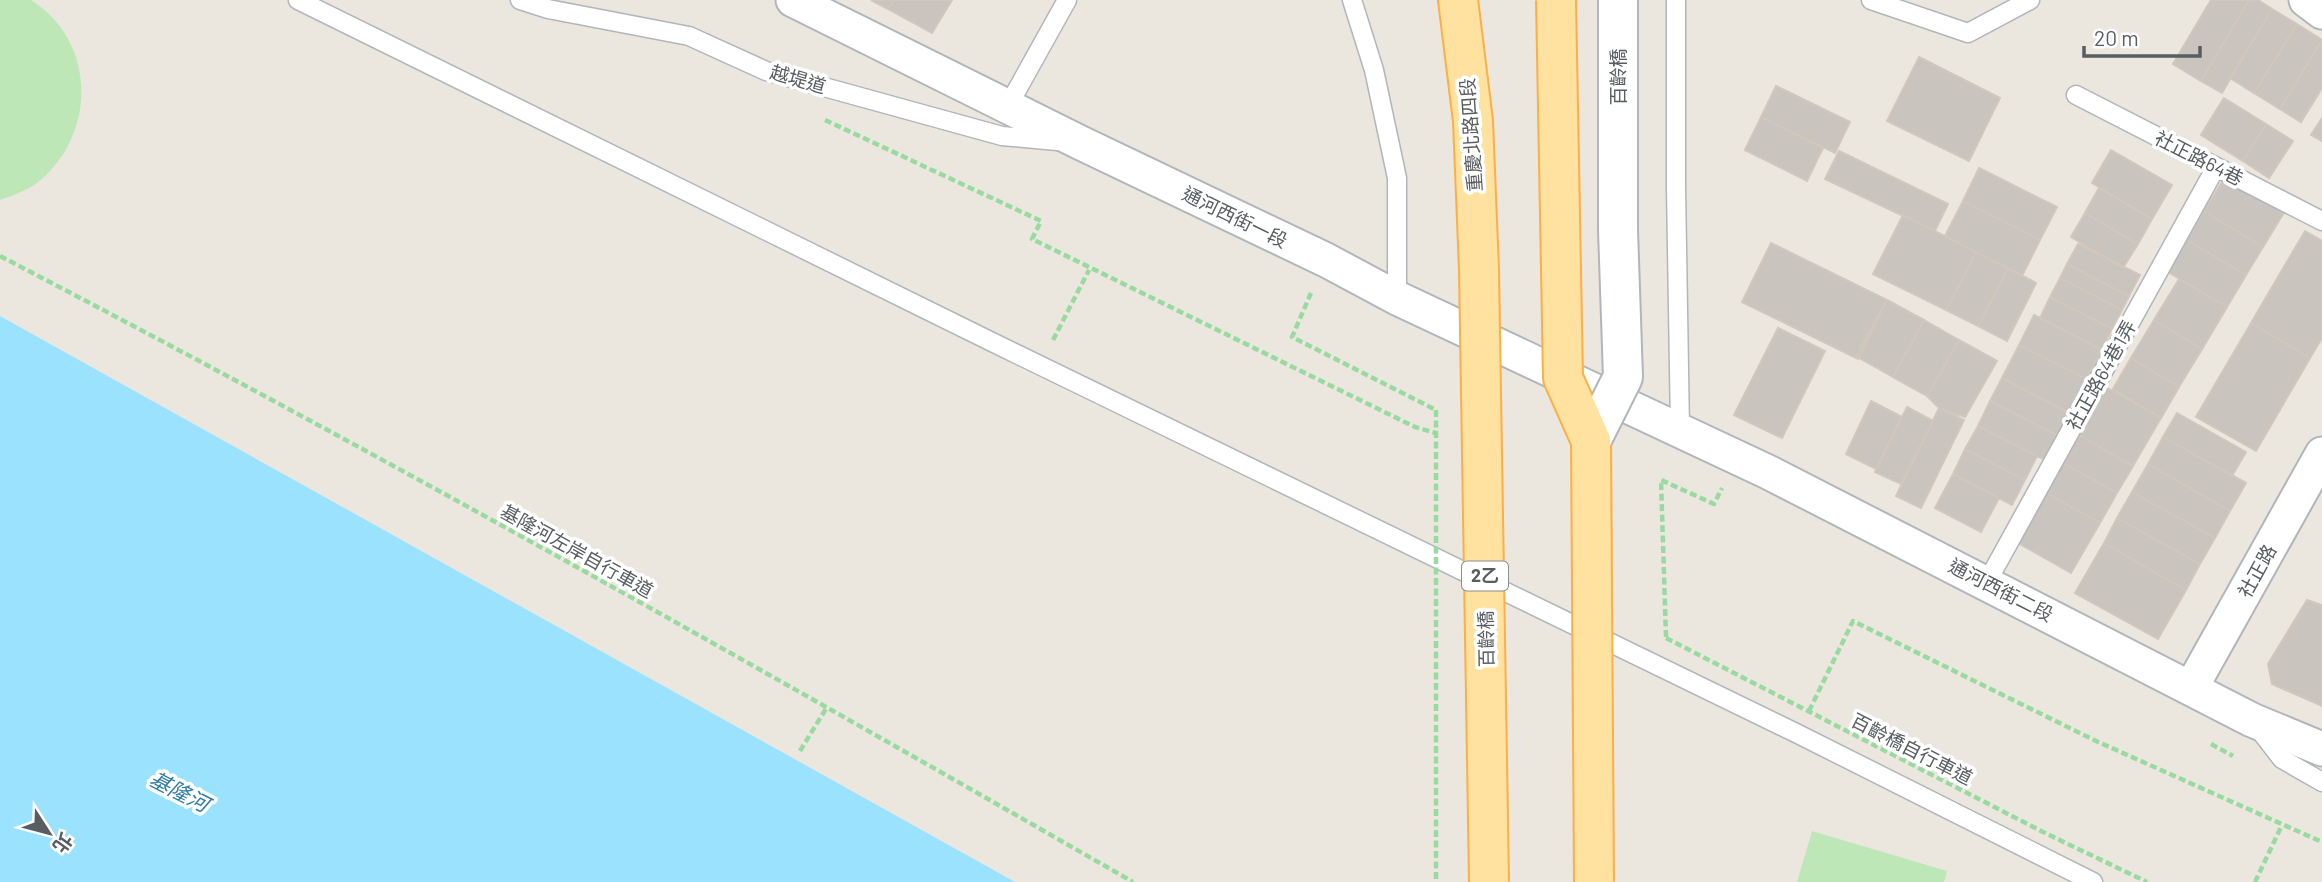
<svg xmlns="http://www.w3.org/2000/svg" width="2322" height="882" font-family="Barlow,'Noto Sans TC',sans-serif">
<rect width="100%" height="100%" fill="#ece7de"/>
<path fill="#bee7b7" d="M0,0H31C95,40 97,129 43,178C31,189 15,195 0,200Z
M1812,831L1947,871L1944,882H1797Z"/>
<path fill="#9be2ff" d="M0,316L1015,882H0Z"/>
<path fill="#c9c4bd" stroke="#d1c7bc" stroke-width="2" d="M871,0H894L888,9Z
M894,0H952L932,33L888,9Z
M2211,0H2249L2201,81L2173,64Z
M2249,0H2258L2272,9L2222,93L2201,81Z
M2272,9L2297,24L2254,93L2230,78Z
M2297,24L2322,40L2280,109L2254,93Z
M2322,40V88L2301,122L2280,109Z
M1919,57L2000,98L1969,161L1887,121Z
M1776,86L1850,122L1835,153L1761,117Z
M2224,98L2266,124L2243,161L2201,135Z
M1761,117L1823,148L1807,181L1745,150Z
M2322,118V141L2311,135Z
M2266,124L2293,141L2269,178L2243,161Z
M2111,150L2172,185L2152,219L2092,183Z
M1839,151L1948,204L1935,231L1825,179Z
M1979,168L2057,207L2040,240L1963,201Z
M2227,174L2286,209L2263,247L2204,211Z
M2099,188L2152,219L2138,244L2085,213Z
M1963,201L2040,240L2022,276L1945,236Z
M2204,211L2263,247L2246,275L2187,240Z
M2085,213L2138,244L2123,268L2071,237Z
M1903,215L1976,252L1946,310L1873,274Z
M2305,231L2322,241V338L2310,358L2251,323Z
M2187,240L2246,275L2227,307L2168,272Z
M1771,243L1887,300L1858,359L1742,302Z
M2078,244L2140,275L2129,296L2067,264Z
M1976,252L2008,268L1978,326L1946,310Z
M2067,264L2129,296L2122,310L2060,278Z
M2008,268L2036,283L2007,341L1978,326Z
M2060,278L2122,310L2112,329L2050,297Z
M2179,279L2227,307L2202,349L2154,320Z
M2050,297L2112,329L2102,350L2040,318Z
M1887,300L1924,320L1893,377L1856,356Z
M2034,315L2102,350L2087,379L2019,345Z
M1924,320L1959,340L1927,396L1893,377Z
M2154,320L2202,349L2179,387L2131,358Z
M2251,323L2310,358L2256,451L2196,417Z
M1778,328L1825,351L1782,438L1734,415Z
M1959,340L1997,361L1965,417L1939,408L1927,396Z
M2019,345L2087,379L2069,413L2002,378Z
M2131,358L2179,387L2161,418L2113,389Z
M2002,378L2069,413L2058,436L1990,401Z
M2102,385L2161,418L2133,466L2074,432Z
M1871,401L1902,417L1876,469L1846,454Z
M1990,401L2058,436L2045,460L1978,426Z
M1907,407L1933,421L1901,484L1875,472Z
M1939,408L1964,420L1921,508L1896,496Z
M2177,413L2246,452L2232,476L2163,437Z
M1978,426L2037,456L2025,480L1965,449Z
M2074,432L2133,466L2117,493L2058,460Z
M2163,437L2246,483L2230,511L2148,464Z
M1965,449L2025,480L2012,505L1953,474Z
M2058,460L2117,493L2100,523L2041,490Z
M2148,464L2230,511L2215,538L2132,492Z
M1953,474L1999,498L1981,532L1935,508Z
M2041,490L2100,523L2071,573L2013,540Z
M2132,492L2215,538L2200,564L2117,518Z
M2117,518L2200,564L2186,590L2104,543Z
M2104,543L2186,590L2158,639L2075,593Z
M2307,600L2322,605V706L2272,684L2268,664Z"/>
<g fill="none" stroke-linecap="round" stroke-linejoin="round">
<g stroke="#b1b6bb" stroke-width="21">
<path id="lane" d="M298,0L992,342L1798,734L2093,882
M520,0L548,9L689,36L766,71L1002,136L1057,141
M1352,0L1374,70L1397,178V298
M1676,0V188L1680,429
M1871,0L1968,33L2030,0
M2076,95L2322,221
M1008,106L1067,0
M1987,582L2216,167
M2258,728L2282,759L2322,782"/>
</g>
<g stroke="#b1b6bb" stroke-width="37">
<path id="street" d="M793,0L1081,143L1326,260L1397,298L1768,472L2252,720L2322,749
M2306,0L2322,12
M2191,688L2322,454"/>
</g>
<g stroke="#fdaf46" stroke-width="42">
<path id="primary" d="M1458,0L1473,121L1479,270"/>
</g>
<path stroke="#99daa0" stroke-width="4.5" stroke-dasharray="7 3.5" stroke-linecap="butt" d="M825,120L1041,221L1032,239L1415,427L1436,433
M0,256C383,455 758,667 1133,882
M1311,293L1292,337L1436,410
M1053,340L1089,270
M1666,637L1661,480L1714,504L1722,488
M1809,711L1853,621L2096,741L2322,842
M2211,744L2233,756
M800,751L827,707
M2255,882L2282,825"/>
<use href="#lane" stroke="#fff" stroke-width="18"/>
<use href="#street" stroke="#fff" stroke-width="33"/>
<use href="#primary" stroke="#ffe1a0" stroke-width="38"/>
<g stroke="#b0b6bb" stroke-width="42" stroke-linecap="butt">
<path id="secondary-bridge" d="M1591,441L1623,377L1618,230V0"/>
</g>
<g stroke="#fdaf46" stroke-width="42" stroke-linecap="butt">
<path id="primary-bridge" d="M1556,0L1563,378L1591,441L1594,882
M1479,270L1489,882"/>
</g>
<path stroke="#99daa0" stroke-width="4.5" stroke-dasharray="7 3.5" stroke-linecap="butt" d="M1436,410V882
M1666,638L2043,832L2147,882"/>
<use href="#secondary-bridge" stroke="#fff" stroke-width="38"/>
<use href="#primary-bridge" stroke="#ffe1a0" stroke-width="38"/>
</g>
<g text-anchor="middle" stroke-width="7" stroke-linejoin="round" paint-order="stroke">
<rect fill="#fff" stroke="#898e90" stroke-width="2" x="1462" y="561.5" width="46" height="29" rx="5"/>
<g font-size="18" font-weight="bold" fill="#575d61">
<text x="1485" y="582">2乙</text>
</g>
<g font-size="19" fill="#575d61" stroke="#fff">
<text transform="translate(1618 77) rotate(-90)" y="7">百齡橋</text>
<text transform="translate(798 79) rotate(16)" y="7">越堤道</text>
<text transform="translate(1471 135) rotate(-94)" y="7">重慶北路四段</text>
<text transform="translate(2199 158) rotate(27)" y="7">社正路64巷</text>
<text transform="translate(1235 217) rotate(26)" y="7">通河西街一段</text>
<text transform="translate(2101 375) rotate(-61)" y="7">社正路64巷1弄</text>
<text transform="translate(577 551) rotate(29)" y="7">基隆河左岸自行車道</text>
<text transform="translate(2257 571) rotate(-61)" y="7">社正路</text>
<text transform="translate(2001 590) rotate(27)" y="7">通河西街二段</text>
<text transform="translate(1486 639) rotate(-91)" y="7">百齡橋</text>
<text transform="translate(1912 749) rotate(27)" y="7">百齡橋自行車道</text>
</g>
<g font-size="21" font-style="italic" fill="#2d7aa6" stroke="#fff">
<text transform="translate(179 792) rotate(27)" y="7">基隆河</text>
</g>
</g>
<g transform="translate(49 833) rotate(126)" stroke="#ffffff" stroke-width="5" paint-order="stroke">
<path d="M0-5L12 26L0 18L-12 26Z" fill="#575d61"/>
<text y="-10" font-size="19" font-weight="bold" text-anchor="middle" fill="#575d61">北</text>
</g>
<path d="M2084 46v10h116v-10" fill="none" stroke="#575d61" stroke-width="3.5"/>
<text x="2094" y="46" font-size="21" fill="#575d61" stroke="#ffffff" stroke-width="5" paint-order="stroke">20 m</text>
</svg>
